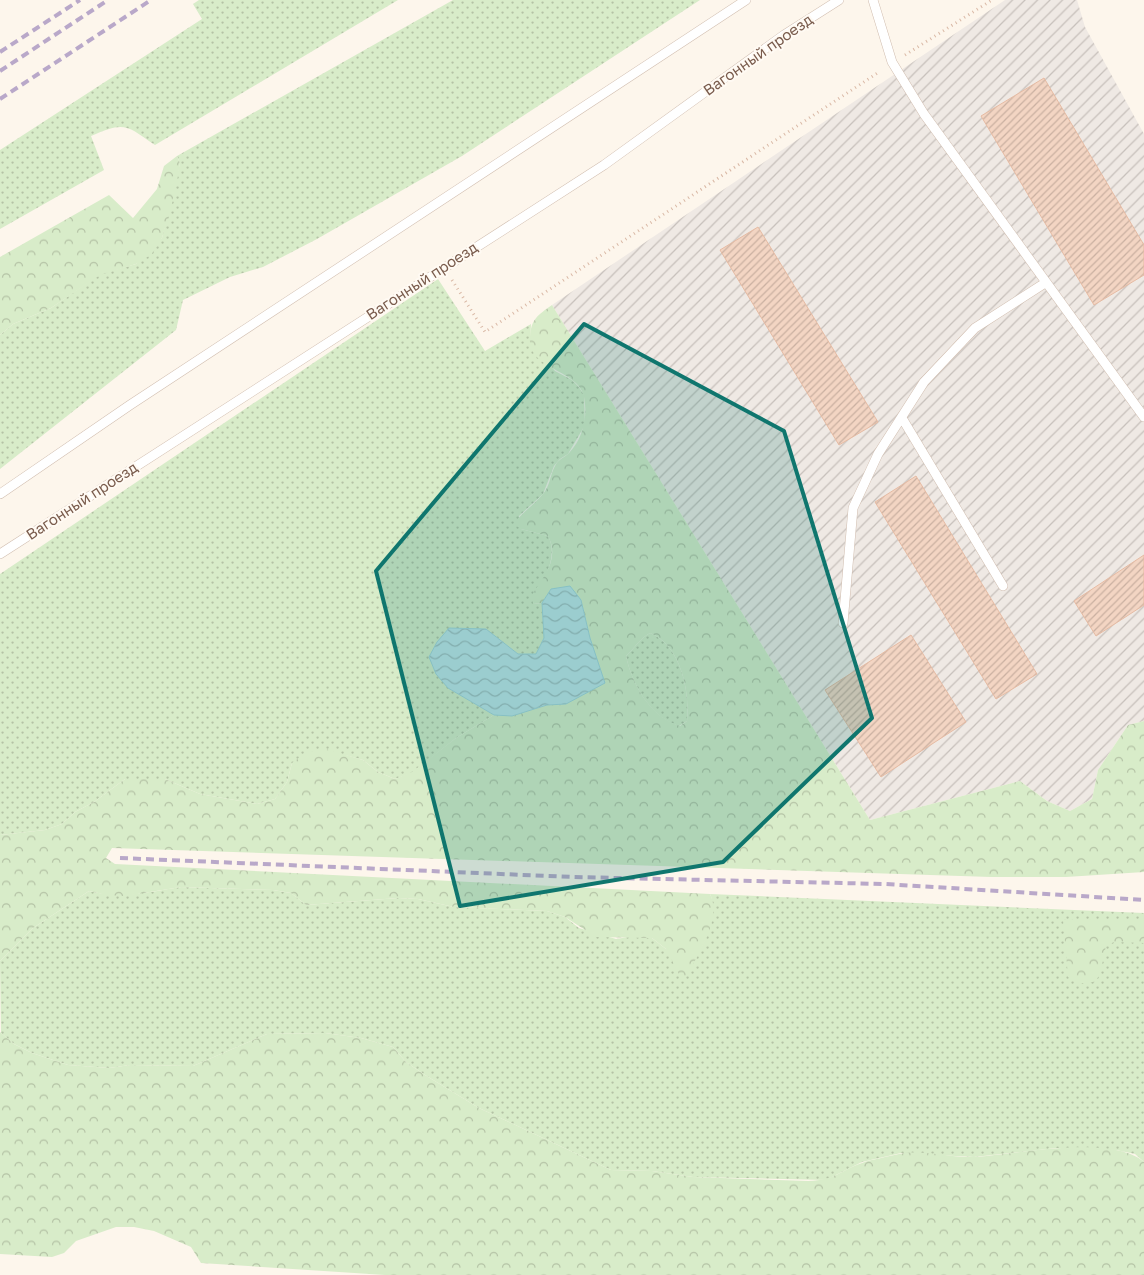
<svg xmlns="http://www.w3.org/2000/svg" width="1144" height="1275" font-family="'Golos Text',sans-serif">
<defs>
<pattern id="industrial-furrows" width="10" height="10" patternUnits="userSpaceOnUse" patternTransform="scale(1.25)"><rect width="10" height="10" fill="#efe9e4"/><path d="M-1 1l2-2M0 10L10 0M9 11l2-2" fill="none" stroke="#c7c0bb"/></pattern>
<pattern id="grass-dots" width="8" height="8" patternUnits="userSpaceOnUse" patternTransform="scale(1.25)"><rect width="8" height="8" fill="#d8ecc9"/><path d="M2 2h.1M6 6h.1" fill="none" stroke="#b4c2a5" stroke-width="1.8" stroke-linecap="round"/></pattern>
<pattern id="forest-crowns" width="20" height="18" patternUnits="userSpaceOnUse" patternTransform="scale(1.25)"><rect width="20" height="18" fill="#d8ecc9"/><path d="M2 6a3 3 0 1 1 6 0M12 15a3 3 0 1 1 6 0" fill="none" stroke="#b4c2a5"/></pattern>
<pattern id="water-waves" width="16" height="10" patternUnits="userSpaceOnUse" patternTransform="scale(1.25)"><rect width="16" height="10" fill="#bfe3e8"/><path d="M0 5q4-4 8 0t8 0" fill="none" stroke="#a0bbbe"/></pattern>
<pattern id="building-hatch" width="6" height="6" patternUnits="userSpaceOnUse" patternTransform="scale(1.25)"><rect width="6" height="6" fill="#f3d5c3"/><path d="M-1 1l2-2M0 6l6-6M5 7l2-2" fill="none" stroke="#cab0a1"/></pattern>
</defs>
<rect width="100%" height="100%" fill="#fdf6ec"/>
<path fill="url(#industrial-furrows)" d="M1005,0H1077L1085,27L1144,134V721L1128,725L1098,770L1092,799L1070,811L1047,801L1020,781L870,820L552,305Z"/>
<path fill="url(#grass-dots)" d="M199,0H398L155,145C126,125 125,121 91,136L104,170L0,229V150L202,19L193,4Z
M453,0H700L462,156L317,239L263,267L230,277L183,300L176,330L0,469V335L13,324L51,308L100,274L136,264L162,238L180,163L177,156Z
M438,279L485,351L531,324L530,342L555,371L572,380L579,387L584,395L585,425L568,454L560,459L554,466L543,494L519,516L521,529L548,536C560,558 541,582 533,604L542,603L544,638L536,654H518L486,629L448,688L494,715L456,738L412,773L395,779L378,772L363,760L345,755L292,763L287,782L275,799L257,804L200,794L165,779H125L94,802L75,812L62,824L45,830L0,835V574Z
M650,633C681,645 690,692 687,721L679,726C650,717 632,684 626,656C634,649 640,638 650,633Z
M181,887L273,890L291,893L306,905L398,898L418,899L454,907L547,911L565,917L579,928L616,939L634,936L652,938L666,949L698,953C707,941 717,907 710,894L1144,913V1162L1135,1154L1116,1150L1056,1148L974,1157L901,1153L862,1162L826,1180L693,1177L652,1171L611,1170L479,1108L425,1075L406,1062L393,1047L361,1038L325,1033L267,1034L193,1066L130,1065L109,1068L68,1065L32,1053L14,1044L1,1033L0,961L33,928L89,891C121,899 149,892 181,887Z"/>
<path fill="url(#forest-crowns)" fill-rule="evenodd" d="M177,156L180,163L175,193L162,238L152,254L136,264L100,275L51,308L13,324L0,335V257L109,195L133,218L157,189L164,166Z
M552,305L870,820L1020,781L1047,801L1070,811L1092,799L1098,770L1128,725L1144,721V872L1066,877H991L112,848L106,858L115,864L710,894C723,920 695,959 683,982L666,949L652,938L596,937L565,917L547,911L454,907L418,899L398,898L306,905L291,893L273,890L181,887L125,896L107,895L89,891L33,928L0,961V835L45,830L62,824L75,812L94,802L125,779H165L200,794L257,804L275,799L287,782L292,763L307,752L326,749L363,760L378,772L395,779L412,772L456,738L494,715L512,716L547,705L566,704L590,638L581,600L551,589L542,603L533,604L532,595C544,576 560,559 548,536L521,529L514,524C522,512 534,505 543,494C550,486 550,475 555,466C558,459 564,458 569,453C583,439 588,416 584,397C579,369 527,370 530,337C531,319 538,315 552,305ZM650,633C681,645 690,692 687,721L680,726C650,717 632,684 626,656C634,649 640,638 650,633Z
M1063,919L1144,921V943L1114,942L1106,946L1100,974L1095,982C1084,985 1078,983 1068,977Z
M0,1032L14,1044L32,1053L68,1065L109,1068L130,1065L193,1066L267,1034L325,1033L361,1038L393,1047L406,1062L425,1075L479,1108L611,1170L652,1171L693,1177L808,1181C836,1180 839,1171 862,1163C873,1159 887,1157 899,1154C921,1149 952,1158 975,1157C1017,1154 1112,1134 1144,1162V1275H385L201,1263L191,1247L154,1231L134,1227H116L76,1241L64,1253L52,1257L0,1254Z"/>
<path fill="url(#water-waves)" stroke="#a5d3da" d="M570,586L581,600L590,638L605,683L566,704L547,705L512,716L494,715L448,688L436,674L429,657L437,642L449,628L486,629L518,654H536L544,638L542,603L551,589Z"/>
<path fill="url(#building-hatch)" stroke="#e6bba3" d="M1044,78L1144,245V275L1094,305L981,116Z
M758,227L878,422L839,445L720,250Z
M916,476L1037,674L996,699L875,502Z
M1144,555V605L1096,636L1074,601Z
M911,635L966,722L881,777L825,690Z"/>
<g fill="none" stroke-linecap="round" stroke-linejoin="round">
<g stroke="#d1beb0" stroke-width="10">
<path id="lane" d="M873,0L892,62L924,114L1144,417
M902,418L1003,586
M0,494L130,405L746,0
M0,554L604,165L784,35L839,0
M843,623L853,508L878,454L924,382L975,328L1045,283"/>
</g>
<path stroke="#d9b8a5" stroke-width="3" stroke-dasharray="1 4" stroke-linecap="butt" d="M905,55L992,0
M452,280L485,332L879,72"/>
<use href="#lane" stroke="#fff" stroke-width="9"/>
<path stroke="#b9a8c9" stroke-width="4" stroke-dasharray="8 5" stroke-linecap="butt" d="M0,52L80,0
M0,71L108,0
M0,99L151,0
M120,858L573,877L885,884L1144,900"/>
</g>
<path fill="#0f766e" fill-opacity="0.2" stroke="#0f766e" stroke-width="4" stroke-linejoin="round" d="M584,324L784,431L872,718L723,862L460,906L376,571Z"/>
<g text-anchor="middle" stroke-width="4" stroke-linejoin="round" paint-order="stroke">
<g font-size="15" fill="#7a5c4d" stroke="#fffaf3">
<text transform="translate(758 55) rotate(-35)" y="5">Вагонный проезд</text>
<text transform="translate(422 281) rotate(-33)" y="5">Вагонный проезд</text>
<text transform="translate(82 501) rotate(-33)" y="5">Вагонный проезд</text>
</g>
</g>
</svg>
